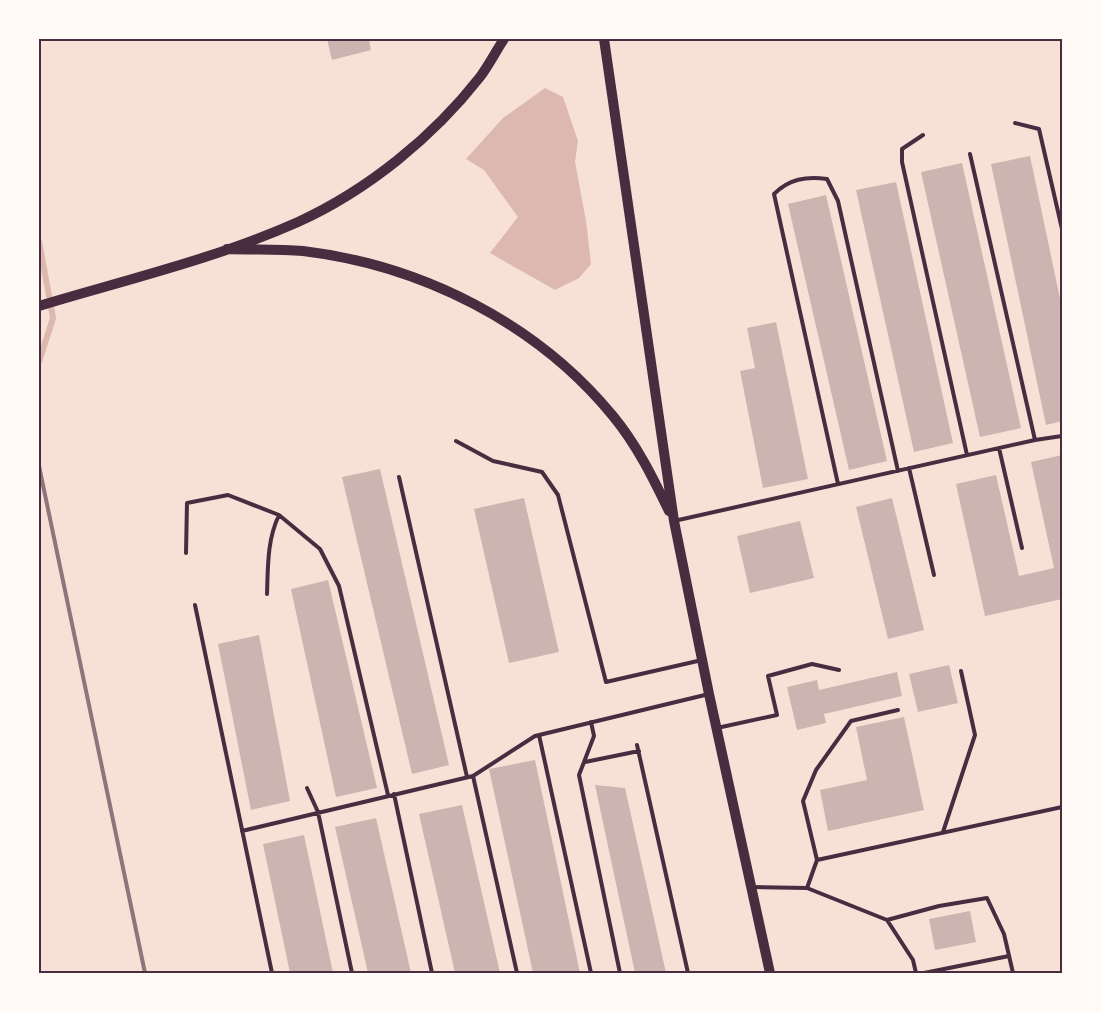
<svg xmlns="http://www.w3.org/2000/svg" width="1101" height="1012" font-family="Ubuntu,sans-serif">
<rect width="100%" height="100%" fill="#f7e1d7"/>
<path fill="#dcb8b0" d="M545,88L563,97L578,141L575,162L586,221L591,264L579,278L555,290L490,253L518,217L484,170L466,159L503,118Z"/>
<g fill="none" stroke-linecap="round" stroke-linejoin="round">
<path stroke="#dcb8b0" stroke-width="6" d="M39,241L53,318L39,362"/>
</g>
<path fill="#ccb4b1" d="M327,39H369L371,50L332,60Z
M1030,156L1062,308V421L1046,425L991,164Z
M962,163L1021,428L980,437L921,172Z
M896,182L953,443L914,452L856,190Z
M826,195L887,461L849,470L788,204Z
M776,322L808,479L763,488L740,371L755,368L747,328Z
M1062,455V599L985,616L956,484L996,475L1019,576L1054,568L1031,462Z
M380,469L449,765L412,774L342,477Z
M524,498L559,652L509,663L474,509Z
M892,498L924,630L888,639L856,507Z
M800,521L814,578L750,593L737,536Z
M328,580L377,788L336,797L291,589Z
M259,635L290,801L251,810L218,644Z
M949,665L958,703L918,712L909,674Z
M897,672L902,696L824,714L826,723L797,730L787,687L817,680L819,690Z
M904,717L924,810L828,831L820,790L867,780L856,727Z
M535,760L580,973H533L489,769Z
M595,785L625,788L666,973H635Z
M462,805L500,973H455L419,814Z
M376,818L411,973H368L335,827Z
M304,835L333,973H290L263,844Z
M970,911L976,942L935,950L929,919Z"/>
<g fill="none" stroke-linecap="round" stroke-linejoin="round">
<path stroke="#4a2c40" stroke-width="4" d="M1015,123L1039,129L1062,229
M923,135L902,149V162L967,455
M970,154L1035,440
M456,441L493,461L542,472L558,495L606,682L702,660
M999,448L1022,548
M909,468L934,575
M399,477L467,777
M838,484L774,194C789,179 806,176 827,179L838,201L898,471
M674,521L1035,440L1062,436
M186,553L187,503L228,495L279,515L320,549L339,586L388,795
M267,594C268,567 267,540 279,515
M195,605L272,973
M591,722L594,736L579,775L620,973
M717,728L777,715L768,676L812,664L839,670
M539,735L591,973
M637,745L688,973
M585,762L639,751
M473,776L517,973
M307,788L318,812L352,973
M394,794L432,973
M242,831L473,776L535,736L709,694
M943,832L975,735L961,671
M817,860L1062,807
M752,887L807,888L887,920L913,960L916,973
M807,888L817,860L803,801L816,770L851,721L898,710
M887,920L939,906L987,898L1004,934L1013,973
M924,973L1009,956"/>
<path stroke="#4a2c40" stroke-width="10" d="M604,39L674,521L709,694L770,973
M227,249C252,250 278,249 303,251C421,265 537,323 613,416C637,445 653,478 669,511
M39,306C125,280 215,259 298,222C368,190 433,137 480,77C489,65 496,51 504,39"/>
<path stroke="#8f747c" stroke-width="4" d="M39,466L145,973"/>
</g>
<rect width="1101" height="1012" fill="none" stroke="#fffaf5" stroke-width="80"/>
<rect x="40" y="40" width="1021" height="932" fill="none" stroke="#4a2c40" stroke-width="2"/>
</svg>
